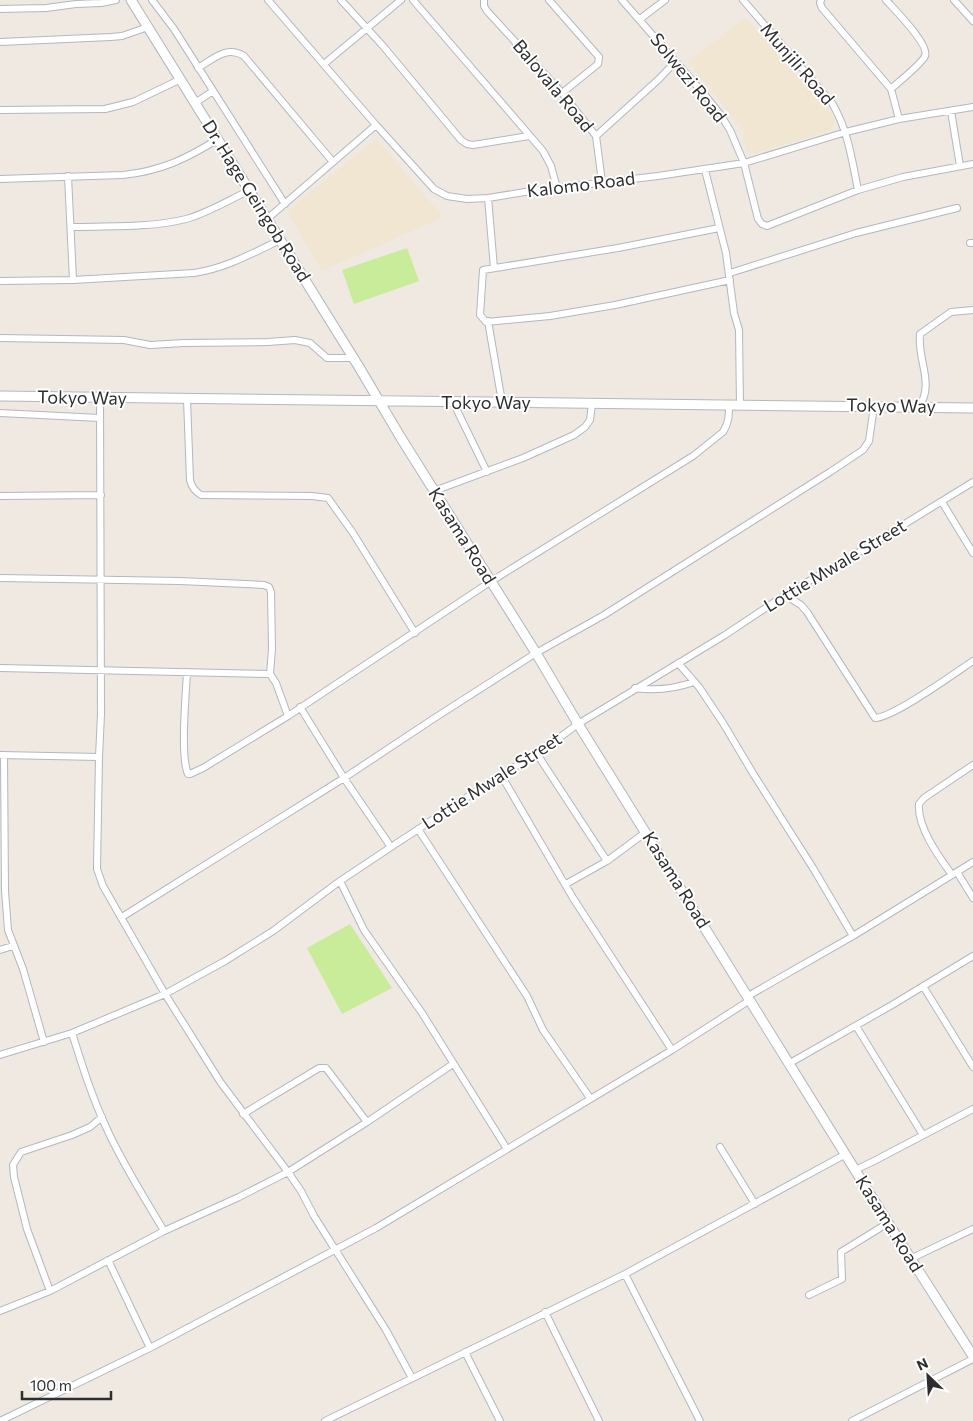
<svg xmlns="http://www.w3.org/2000/svg" width="973" height="1421" font-family="Commissioner,sans-serif">
<rect width="100%" height="100%" fill="#efe9e1"/>
<path fill="#f0e6d1" d="M745,18L831,113L835,120L831,130L753,154L746,150L742,128L688,62Z
M376,139L443,217L322,271L287,211Z"/>
<path fill="#c9ec9a" d="M407,248L419,281L354,304L342,270Z
M350,924L392,988L342,1014L307,948Z"/>
<g fill="none" stroke-linecap="round" stroke-linejoin="round">
<g stroke="#b4b7c1" stroke-width="8">
<path id="street" d="M152,0L174,29L285,204
M268,0L376,125L434,189L447,196L467,199L488,198L531,191L658,176L744,163L846,132L899,119L973,107
M341,0L383,46L461,140L467,144L473,145L529,136
M413,0L543,151L551,166L557,188
M484,0V6L487,11L562,93L596,136L602,182
M549,0L599,57L598,64L562,93
M622,0L704,94L720,114L730,130L744,163L758,219L762,224L767,226L858,190L903,177L973,164
M743,0L832,103C848,130 852,160 858,190
M821,0L820,3L822,8L891,89L899,119
M886,0C894,9 930,45 925,56C922,64 898,82 891,89
M954,0L973,21
M0,9L46,8L76,4L101,3L116,0
M640,19L665,0
M0,42L111,37L122,36L148,27
M324,64L401,0
M198,68C213,59 227,45 244,56L333,162
M195,103L213,91
M0,110L105,109L133,102L181,79
M951,111L960,166
M596,136L659,79L675,62
M705,170L726,253L734,313L739,330L740,405
M68,176L73,280
M0,179L123,175C161,171 186,159 218,139
M488,198L494,268
M267,219L376,125
M71,227C107,226 151,228 186,219C208,213 229,200 250,190
M719,228L618,248L483,270L480,315L486,322L550,316L615,305L730,280
M970,243H973
M730,273L856,233L957,208
M0,281L73,280L194,273C226,268 251,254 280,240
M488,321L502,402
M0,338L124,340L150,345L184,343L268,342L295,340L310,343L327,358H354
M100,398L101,714L99,757L97,869L103,886L165,994L221,1083L288,1172L301,1191L314,1216L386,1330L412,1378
M187,399L190,480C192,488 195,491 201,495L312,496L328,498L353,533L415,633
M453,402L487,472
M919,407C935,383 917,360 920,334L951,312L973,310
M0,413L100,418
M434,491L523,458L574,435L585,427L590,420L592,404
M0,496L101,495
M942,502L973,553
M0,578L180,581L264,585L269,587L271,592L272,649L270,674L276,683L288,716
M785,595L801,605L807,612L875,718C893,718 955,673 973,661
M678,663L699,687L723,723L754,775L813,868L853,936
M0,668L270,674
M187,672C186,694 180,756 188,774H190L203,768L288,716L490,582L693,456L723,432C729,423 729,415 729,405
M635,688C656,691 674,689 694,682
M300,707L344,778L391,847
M537,754L607,861
M0,755L99,757
M4,755L5,891L8,930L23,969L44,1042
M501,775L573,898L672,1050
M418,829L527,996L543,1030L590,1098
M957,872L973,898
M952,875C939,857 917,827 919,804L924,798L973,765
M340,881L364,930L422,1013L507,1149
M566,884L607,861L646,832
M122,917L344,778L433,719L536,653L604,615L830,472L863,450L869,441L874,406
M0,950L13,946
M923,986L973,1067
M748,996L853,936L973,862
M856,1026L923,1135
M72,1033C82,1065 92,1097 106,1127C122,1163 144,1197 164,1231
M0,1055L72,1033L165,994L225,961L273,931L340,881L391,847L501,775L537,754L578,724L725,635L785,595L859,552L973,482
M790,1063L892,1005L973,956
M243,1114L319,1068H326L367,1122
M720,1147L755,1204
M855,1170L874,1161L973,1109
M910,1259L973,1229
M108,1260L150,1348
M625,1274L700,1421
M50,1291L27,1229L14,1177L13,1165L21,1152L72,1135L90,1127L102,1117
M809,1295L842,1279L841,1252L888,1223
M0,1311L50,1291L164,1231L239,1197L288,1172L367,1122L453,1064
M545,1312L599,1421
M465,1352L500,1421
M0,1421L150,1348L376,1228L672,1050L750,1000
M325,1421L625,1274L846,1154
M852,1421L973,1359"/>
</g>
<g stroke="#b4b7c1" stroke-width="11">
<path id="secondary" d="M131,0L359,367L401,438L536,653L578,724L888,1223L973,1356
M0,396L973,408"/>
</g>
<use href="#street" stroke="#fff" stroke-width="6"/>
<use href="#secondary" stroke="#fff" stroke-width="9"/>
</g>
<g text-anchor="middle" stroke-width="4" stroke-linejoin="round" paint-order="stroke">
<g font-size="18" fill="#2e2e2e" stroke="#fff">
<text transform="translate(797 64) rotate(49)" y="6">Munjili Road</text>
<text transform="translate(688 78) rotate(51)" y="6">Solwezi Road</text>
<text transform="translate(553 86) rotate(50)" y="6">Balovala Road</text>
<text transform="translate(581 185) rotate(-7)" y="6">Kalomo Road</text>
<text transform="translate(256 201) rotate(58)" y="6">Dr. Hage Geingob Road</text>
<text transform="translate(82 398) rotate(1)" y="6">Tokyo Way</text>
<text x="486" y="409">Tokyo Way</text>
<text transform="translate(891 406) rotate(1)" y="6">Tokyo Way</text>
<text transform="translate(462 536) rotate(58)" y="6">Kasama Road</text>
<text transform="translate(835 566) rotate(-31)" y="6">Lottie Mwale Street</text>
<text transform="translate(492 781) rotate(-33)" y="6">Lottie Mwale Street</text>
<text transform="translate(676 880) rotate(58)" y="6">Kasama Road</text>
<text transform="translate(889 1224) rotate(58)" y="6">Kasama Road</text>
</g>
</g>
<g transform="translate(928 1376) rotate(335)" stroke="#ffffff" stroke-width="4" paint-order="stroke">
<path d="M0-4L9 19L0 12L-9 19Z" fill="#2e2e2e"/>
<text y="-8" font-size="14" font-weight="bold" text-anchor="middle" fill="#2e2e2e">N</text>
</g>
<path d="M22 1391v8h89v-8" fill="none" stroke="#2e2e2e" stroke-width="2.5"/>
<text x="30" y="1391" font-size="15" fill="#2e2e2e" stroke="#ffffff" stroke-width="4" paint-order="stroke">100 m</text>
</svg>
